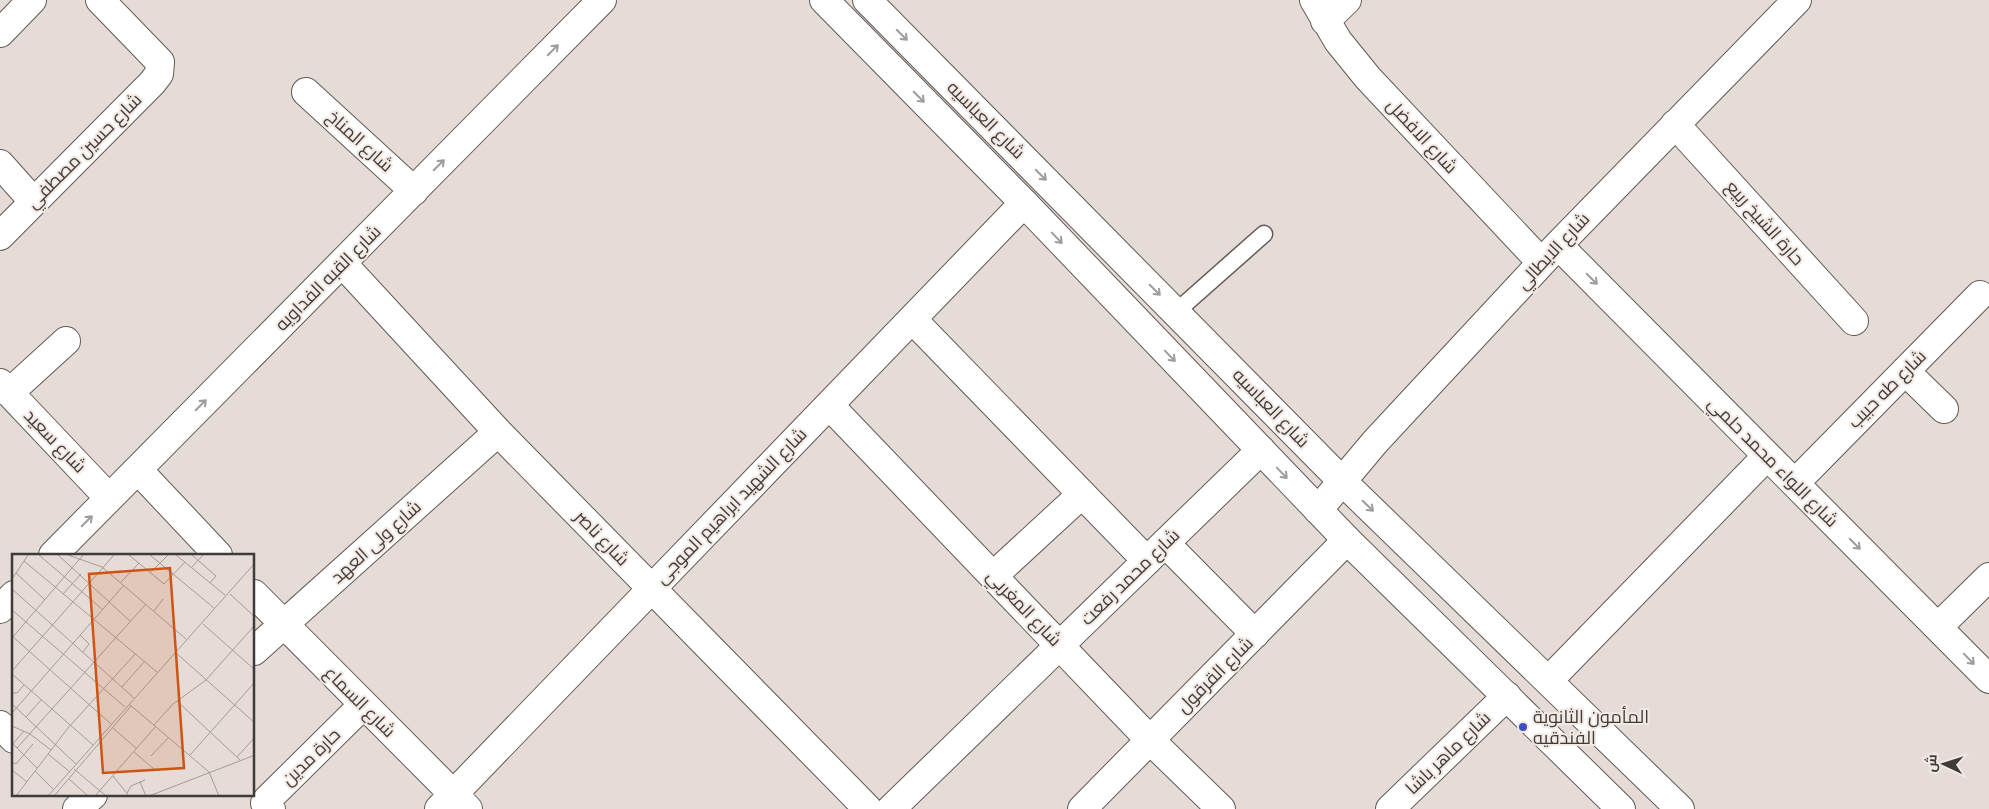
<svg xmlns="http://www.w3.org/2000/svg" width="1989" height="809" font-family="'Zilla Slab',Cairo,serif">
<rect width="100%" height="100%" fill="#e6dcd7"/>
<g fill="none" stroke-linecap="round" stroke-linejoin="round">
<g stroke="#625a55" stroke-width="19">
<path id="service" d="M1177,311L1264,234"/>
</g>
<g stroke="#625a55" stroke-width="30">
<path id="minor" d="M1314,0L1338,41L1368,78L1541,262
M1325,21L1347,0
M0,33L32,0
M306,92L414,191
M1675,124L1854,321
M0,164L34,202
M0,236L152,83L159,74L160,62L100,0
M1558,245L1989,679
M342,263L498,432L868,809
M912,319L1147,561
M1905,371L1944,409
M0,383L109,498
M9,393L66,341
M829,405L1150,740L1221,809
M138,470L218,555
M1795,483L1980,295
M1318,510L1375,442L1558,245L1797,0
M1165,543L1255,634
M53,555L602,0
M993,576L1082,494
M254,594L468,809
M0,609L14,595
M1938,627L1989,577
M254,651L498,432
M1549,680L1767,456
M0,725L14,739
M77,809L93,795
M271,809L265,803L267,800L363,705
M439,809L1024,203
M891,809L1261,450
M1082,809L1347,540
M1390,809L1507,696"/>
</g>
<g stroke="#625a55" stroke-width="30">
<path id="secondary" d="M824,0L1024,203L1347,540L1621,809
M867,0L1343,482L1680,809"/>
</g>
<use href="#service" stroke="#fff" stroke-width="16"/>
<use href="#minor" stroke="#fff" stroke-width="28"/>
<use href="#secondary" stroke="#fff" stroke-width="28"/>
</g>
<defs><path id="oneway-shaft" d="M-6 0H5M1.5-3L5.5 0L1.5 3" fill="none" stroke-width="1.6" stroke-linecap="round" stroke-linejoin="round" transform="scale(1.25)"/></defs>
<g stroke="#9f9d9c">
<use href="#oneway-shaft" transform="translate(902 35) rotate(45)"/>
<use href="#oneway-shaft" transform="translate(553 50) rotate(-45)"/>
<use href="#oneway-shaft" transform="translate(919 97) rotate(45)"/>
<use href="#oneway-shaft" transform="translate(439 165) rotate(-45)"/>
<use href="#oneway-shaft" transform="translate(1041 175) rotate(45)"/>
<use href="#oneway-shaft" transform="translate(1057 238) rotate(46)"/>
<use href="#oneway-shaft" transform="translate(1592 279) rotate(45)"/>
<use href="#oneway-shaft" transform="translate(1155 290) rotate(45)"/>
<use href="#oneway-shaft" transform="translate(1170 356) rotate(46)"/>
<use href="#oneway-shaft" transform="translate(201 405) rotate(-45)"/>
<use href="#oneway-shaft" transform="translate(1282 473) rotate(46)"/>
<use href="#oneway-shaft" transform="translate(1368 506) rotate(44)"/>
<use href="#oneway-shaft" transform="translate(87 521) rotate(-45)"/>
<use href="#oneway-shaft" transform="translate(1855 544) rotate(45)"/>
<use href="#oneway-shaft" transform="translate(1969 659) rotate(46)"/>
</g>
<circle fill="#3e4dc0" stroke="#f3e9e4" stroke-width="2" cx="1523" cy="727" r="5"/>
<g text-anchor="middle" stroke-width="4" stroke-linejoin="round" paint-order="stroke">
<g font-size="18" fill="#3f3b39" stroke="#f3e9e4">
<text transform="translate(986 120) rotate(45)" y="6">شارع العباسيه</text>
<text transform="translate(1422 136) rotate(47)" y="6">شارع الافضل</text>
<text transform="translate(360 141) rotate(42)" y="6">شارع المناخ</text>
<text transform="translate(84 151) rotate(-45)" y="6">شارع حسين مصطفي</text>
<text transform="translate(1765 223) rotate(48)" y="6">حارة الشيخ ربيع</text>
<text transform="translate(1553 251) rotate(-47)" y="6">شارع الايطالي</text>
<text transform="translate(328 278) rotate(-45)" y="6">شارع القبه الفداويه</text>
<text transform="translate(1887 389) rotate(-45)" y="6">شارع طه حبيب</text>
<text transform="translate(1271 408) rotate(46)" y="6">شارع العباسيه</text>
<text transform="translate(55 441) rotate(46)" y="6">شارع سعيد</text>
<text transform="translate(1773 462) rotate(45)" y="6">شارع اللواء محمد حلمي</text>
<text transform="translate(731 506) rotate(-46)" y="6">شارع الشهيد ابراهيم الموجى</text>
<text transform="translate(602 538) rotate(46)" y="6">شارع ناصر</text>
<text transform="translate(376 542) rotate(-42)" y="6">شارع ولى العهد</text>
<text transform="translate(1130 577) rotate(-44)" y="6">شارع محمد رفعت</text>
<text transform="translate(1024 608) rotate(46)" y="6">شارع المغربي</text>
<text transform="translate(1215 675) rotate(-45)" y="6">شارع القرقول</text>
<text transform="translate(360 702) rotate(45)" y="6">شارع السماع</text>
<text transform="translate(1448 753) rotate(-44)" y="6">شارع ماهر باشا</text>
<text transform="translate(311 757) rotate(-44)" y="6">حارة مدين</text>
</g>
<g font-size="18" fill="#3f3b39" stroke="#f3e9e4" text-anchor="start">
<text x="1533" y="723">المأمون الثانوية<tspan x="1533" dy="21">الفندقيه</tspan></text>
</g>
</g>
<g transform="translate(12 554)">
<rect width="242" height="242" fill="#e6dcd7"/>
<path fill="none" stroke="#a39c98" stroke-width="1" d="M27,1L90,55M46,1L118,67M56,1L90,13L174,85M117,1L152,30L173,8M138,1L202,54M164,1L213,41M180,1L204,22L198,29M12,7L145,118M180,13L191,1M4,19L33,46M138,19L156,1M0,25L16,1M109,28L127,9M0,35L122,144M51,40L69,20M218,40L243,63M0,56L113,153M142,57L151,45M191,70L243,116M68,81L77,90L71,98M0,82L99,170M0,84L71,1M163,98L243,169M0,117L102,1M0,120L81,191M110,133L132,108M0,139H5L12,131M165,147L228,206M0,150L64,210M117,150L197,218L207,242M0,159L112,31M14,163L29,146M142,171L161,150L194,126L243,71M0,172L18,180L39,196M101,174L125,195M0,189L25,214M0,191L12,177M5,194L134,50M122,198L142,215M36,200L58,218M178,201L243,128M139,202L157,183M225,203L243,183M0,208L4,210L21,190M62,215L94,242M0,216L15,228M23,217L42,236M101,222L117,242M57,225L76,242M128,228L134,242M115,239L119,232L133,226M4,242L56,174L123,100M36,242L243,9M42,242L119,152M83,242L144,172M137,242L243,201"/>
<path fill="#cf5413" fill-opacity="0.15" stroke="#cf5413" stroke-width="2.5" d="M158,14L172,214L91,219L77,20Z"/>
<rect width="242" height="242" fill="none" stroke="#3f3b39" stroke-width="2.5"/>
</g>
<g transform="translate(1944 764) rotate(274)" stroke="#f3e9e4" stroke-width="4" paint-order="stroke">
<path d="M0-4L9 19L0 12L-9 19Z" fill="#3f3b39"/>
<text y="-8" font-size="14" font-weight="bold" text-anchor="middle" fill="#3f3b39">ش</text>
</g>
</svg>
